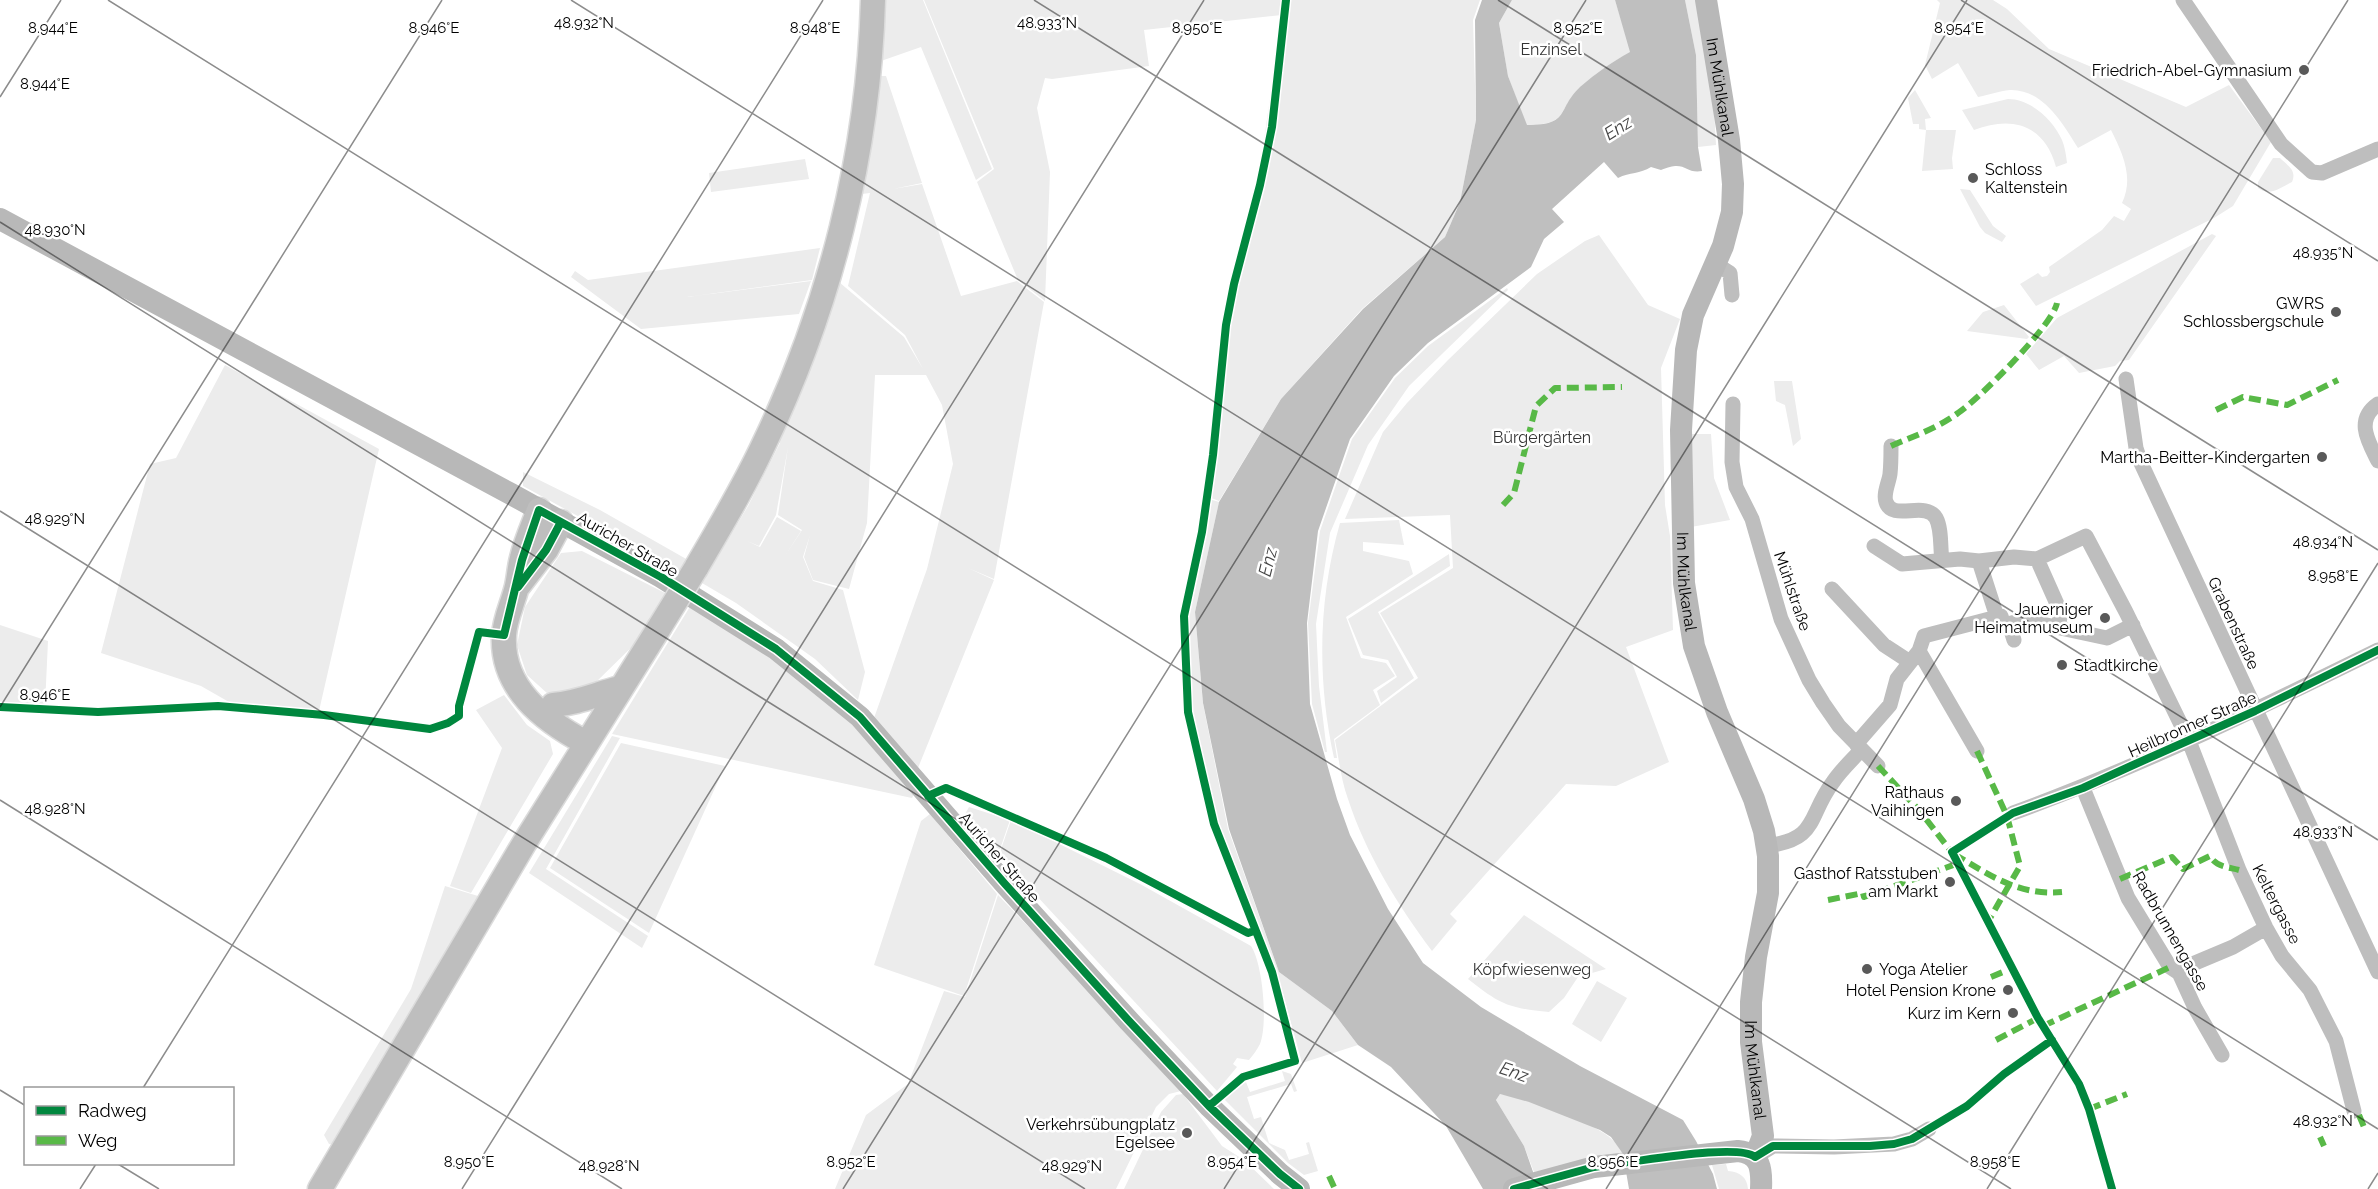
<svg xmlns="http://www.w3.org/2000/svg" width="2378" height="1189" font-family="Raleway,sans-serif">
<rect width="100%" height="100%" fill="#fff"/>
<path fill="#ececec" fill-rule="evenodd" d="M882,0H923L992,169L976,180L921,47L881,61Z
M924,0H1480L1473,20L1476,120L1460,202L1445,237L1362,309L1281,399L1219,501L1209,497L1210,454L1223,324L1258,182L1282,15L1144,30L1149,66L1052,79L1045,78L1037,108L1050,172L1045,301L1018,280L977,182L994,169Z
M1512,0H1615L1631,52C1612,62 1595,73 1580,88C1556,111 1570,125 1526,125L1508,76L1499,23Z
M1685,0H1696L1713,91L1716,145L1698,147L1696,55Z
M1937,0H1993L2007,9L2049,49L2186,107L2229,85L2271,142L2233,206L2214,218L2036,306L2020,284L2038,273L2042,277L2047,276L2050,272L2049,267L2102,230L2114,216L2124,221L2131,209L2122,203C2134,178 2123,154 2111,130L2078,148C2063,124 2043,89 2010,90C1999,91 1988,95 1978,97L1958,63L1932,79L1925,65L1940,3Z
M880,76H886L922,183L893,189L922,184L961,296L1017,281L1044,302L994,579L968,568L994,580L918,768L874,718L927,569L953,464L942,405L926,375H875L867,523L849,589L813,580L804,557L810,535L803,557L813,581L843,590L865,672L858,700L815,659L736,603L702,583L748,506L780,443L777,441L839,282L904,337L923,369L905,335L848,286L870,193L862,194ZM788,447L778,515L802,530L783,559L801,531L777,517L760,547L747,541L759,546L776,515Z
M1915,90L1931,118L1925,119L1926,130H1956L1952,158L1953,169L1922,171L1926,130L1919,129V124H1913L1908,98Z
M2008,99C2031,99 2053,120 2062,140C2065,147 2066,155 2067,163L2056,167C2045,125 2012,115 1974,130L1962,110Z
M2273,158H2280C2288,166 2297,170 2292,182C2280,188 2270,197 2258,188V182Z
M805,159L809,179L711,192L709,173Z
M1960,189L1970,190L1993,226L2006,236L2002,242L1985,233L1980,227Z
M2212,234L2216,236L2129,360L2120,361L2115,366L2079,373L2064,356L2039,370L2026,354L2057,318Z
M1599,235L1648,305L1680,319L1661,368L1665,505L1670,536L1673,630L1626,647L1669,762L1616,786L1566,784L1450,914L1457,921L1432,951C1397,904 1366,854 1348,799C1341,780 1339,759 1335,740L1418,678L1380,613L1453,568L1450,515L1345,519L1383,432L1407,403L1448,360L1537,274L1585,241Z
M820,248L812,280L687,297L811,281L799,314L641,329L571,277L575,271L588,280Z
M1507,288L1508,290L1409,386L1368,445L1330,533L1316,624L1319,686L1327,752H1325L1312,704L1308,623L1320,531L1352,439L1395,378L1428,346Z
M2004,305L2029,337L2027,339L1967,331L1983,312Z
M225,365L379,449L319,711L229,702L201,686L101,653L150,464L176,458Z
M1774,381H1792L1801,439L1793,446L1785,405L1776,401Z
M1689,434H1711L1714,478L1730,520L1691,527Z
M523,472L600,510L688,560L680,572L523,486Z
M1209,499L1219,502L1195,612L1203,704L1228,829L1279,972L1332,1011L1358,1045L1302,1063L1277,972L1216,823L1190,711L1186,616L1204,531Z
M1399,520L1404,545L1363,542V551L1409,561L1413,574L1346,617L1361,658L1386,663L1395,676L1373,690L1380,705L1334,739L1337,758H1334C1317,680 1318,600 1340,523Z
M582,551L667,594L644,635L591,687L566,697L548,694L527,675L517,645L525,607L561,553Z
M1449,554L1450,566L1378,612L1414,678L1381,703L1377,691L1397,677L1388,660L1363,655L1348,619Z
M691,605L773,656L856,727L914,794L912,798L612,734Z
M0,625L48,641L45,705L0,702Z
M504,695L527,725L550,741L553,754L471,893L450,886L502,748L476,710Z
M612,736L620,738L546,869L648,936L642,948L529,873Z
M621,743L725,766L649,933L550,868Z
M969,807L1010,820L998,855L963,818Z
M930,814L997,894L964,996L874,965L921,821Z
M1011,820L1140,884L1251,946C1263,964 1268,1024 1260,1044C1257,1050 1253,1055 1249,1060L1237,1058L1233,1064L1237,1067L1217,1091L999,855Z
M445,886L478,896L419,1005L337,1145L329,1144L324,1135L411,989Z
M998,895L1117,1019L1181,1091L1169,1094L1156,1107L1116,1189H835L866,1115L908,1084L944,991L965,997Z
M1524,915L1606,969L1578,977L1564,998L1549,1012C1507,1008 1500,1004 1468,979Z
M1597,981L1627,998L1601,1042L1572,1024Z
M1282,1071L1291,1074L1297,1091L1294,1092L1291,1084L1247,1097L1254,1119L1261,1117L1269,1143L1285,1150L1289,1160L1309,1154L1306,1143L1309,1142L1318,1171L1304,1175L1288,1163L1223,1098L1246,1082L1250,1092L1285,1081Z
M1183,1094L1222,1146L1244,1160L1274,1189H1124L1161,1112L1176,1095Z
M1500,1094C1522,1097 1591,1122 1608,1136C1614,1140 1619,1148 1623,1154L1534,1172L1524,1146L1496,1100Z
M1726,1164L1728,1171C1740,1172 1747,1177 1748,1189H1719L1712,1165Z"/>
<path fill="#bfbfbf" d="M1482,0H1512L1499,23L1508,76L1527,125C1571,125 1556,110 1580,87C1596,73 1612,62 1630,52L1615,0H1685L1696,55L1698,147L1702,171C1684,174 1686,159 1661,170L1651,167C1640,174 1630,172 1618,178L1604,162L1552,209L1564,222L1544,239L1531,267L1428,343L1394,376L1350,439L1318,531L1307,623L1310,704L1337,799L1350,835L1388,909L1423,963L1481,1007L1580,1066L1683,1120L1696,1141L1713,1174L1717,1189H1629L1623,1154L1611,1137L1600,1130L1529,1102L1500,1094L1496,1100L1524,1146L1539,1189H1483L1446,1126L1391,1067L1358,1045L1332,1011L1279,972L1229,829L1203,703L1195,612L1219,502L1281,399L1363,309L1445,237L1460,202L1476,120L1475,20Z"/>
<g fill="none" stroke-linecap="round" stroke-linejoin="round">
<g stroke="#dbdbdb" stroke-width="27">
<path id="primary" d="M539,510C533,526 526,541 522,558C519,569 519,580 516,590C512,605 505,619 504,635C501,688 543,720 586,743
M696,568C720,527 744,487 764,444C830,307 869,152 873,0
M519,585L546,550L561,522
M553,705C579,703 596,694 620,688
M320,1189L525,842L659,628"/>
</g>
<path stroke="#bebebe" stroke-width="15" d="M2183,0L2281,144L2312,172L2322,173L2378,149
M1716,264L1730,273L1732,295
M2126,379L2136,448L2141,463L2378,972
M1733,404L1732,462L1736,487L1752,519L1781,619L1809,680L1823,703L1839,726L1878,766
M2378,404C2355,420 2368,441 2378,461
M1891,446C1891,455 1891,465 1890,474C1889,482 1883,494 1886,502C1892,522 1926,500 1936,518C1942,529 1940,548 1942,560
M1874,546L1902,564L1960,559L1979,561L2014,557L2037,559L2086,536L2126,612L2189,741L2239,870L2266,928L2282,956L2310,990L2336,1041L2354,1111
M2037,559L2061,613L2058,626
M1979,561L1997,617
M1832,589L1884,645L1910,662
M2009,624L2014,640
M1919,651L1977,751
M1856,744L1890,705L1897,679L1919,651L1924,636L2001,616L2004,625L2023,620L2107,638L2133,625
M2083,788L2128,898L2170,967L2179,973L2195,1008L2222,1055
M2013,813C2139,767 2258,709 2378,650
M1767,846C1819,839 1807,817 1833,782C1841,770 1852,760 1861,750
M2179,973L2183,968L2233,947L2266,928
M1755,1157L1773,1146L1834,1147L1894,1144L1912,1139L1929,1129"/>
<g stroke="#b8b8b8" stroke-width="22">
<path id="s1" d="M1706,0L1729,140L1733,184L1732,212L1723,246L1693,315L1686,350L1681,430L1684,583L1694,646L1717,712L1754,799L1764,831L1768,856V893L1756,957L1751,1002V1042L1763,1136L1755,1157"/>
<path d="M0,219L511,494L661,577L776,649L860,717L1005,884L1128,1020L1209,1106L1280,1174L1299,1189"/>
<path d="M1514,1189L1594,1167L1738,1151C1761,1153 1762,1170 1761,1189"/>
</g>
<use href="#primary" stroke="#bebebe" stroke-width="24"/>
<g stroke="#dbdbdb" stroke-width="27" stroke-linecap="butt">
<path id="primary-bridge" d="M659,628L696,568"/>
</g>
<use href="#primary-bridge" stroke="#bebebe" stroke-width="24"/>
<path stroke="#58b947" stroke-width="6" stroke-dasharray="12 6" stroke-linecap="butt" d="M2216,410L2243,397L2287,405L2338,380
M1891,446C1914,436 1938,428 1958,413C1979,399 2053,325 2057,303
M1503,505L1514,493L1536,406L1555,388L1622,387
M1977,751L2007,816L2020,866L1989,920
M1878,766L1919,810L1954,855
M1954,854C1990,875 2018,896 2062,892
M2120,879L2172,857L2183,869L2210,856C2216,867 2228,867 2239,870
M1828,900L1863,893L1864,897L1959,863
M1991,977L2003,972
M2043,1026L2170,967
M1996,1040L2038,1018
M2089,1109L2127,1094
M2359,1115L2364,1127
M2320,1137L2324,1146
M1329,1176L1335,1189"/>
<g stroke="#fff" stroke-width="11">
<path id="cycleway" d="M518,587L546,550L561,522
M0,707L98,712L218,706L324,715L430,729L448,723L459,716V706L479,632L504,635L522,560L539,510L661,577L776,649L860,717L1005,884L1128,1020L1209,1106L1280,1174L1299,1189
M928,796L946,788L1106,858L1248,933L1254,931
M1209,1106L1243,1077L1295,1061L1272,972L1214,824L1188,712L1184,616L1202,532L1213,455L1226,325L1234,284L1260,185L1272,127L1286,0
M1514,1189L1594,1167L1612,1164C1638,1162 1738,1143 1755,1157L1773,1146H1870L1894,1144L1912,1139L1967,1106L2004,1074L2052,1040
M2112,1189L2089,1109L2079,1084L2038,1018L1952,852L2013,813L2083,788L2131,766L2255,711L2378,650"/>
</g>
<use href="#cycleway" stroke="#00873e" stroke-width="8"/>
</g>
<path fill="none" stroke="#000" stroke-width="1.5" stroke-opacity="0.45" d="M108,0L2011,1189M571,0L2378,1129M1034,0L2378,840M1498,0L2378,550M1961,0L2378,261M0,97L61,0M0,222L1548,1189M0,511L1085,1189M0,707L442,0M0,800L622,1189M143,1088L823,0M0,1090L26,1106M118,1164L159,1189M80,1189L96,1164M462,1189L1204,0M843,1189L1586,0M1224,1189L1967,0M1606,1189L2348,0M1987,1189L2378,563M2368,1189L2378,1173"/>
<g fill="#595959" stroke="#fff" stroke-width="2">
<circle cx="2304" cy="70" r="6"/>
<circle cx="1973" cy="178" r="6"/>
<circle cx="2336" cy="312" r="6"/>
<circle cx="2322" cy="457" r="6"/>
<circle cx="2105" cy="618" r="6"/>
<circle cx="2062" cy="665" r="6"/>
<circle cx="1956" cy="801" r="6"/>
<circle cx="1950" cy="882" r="6"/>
<circle cx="1867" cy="969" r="6"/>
<circle cx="2008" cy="990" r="6"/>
<circle cx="2013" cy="1013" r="6"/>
<circle cx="1187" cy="1133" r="6"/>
</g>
<g text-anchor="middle" stroke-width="5" stroke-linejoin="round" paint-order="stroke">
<g font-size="16" fill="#333" stroke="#fff">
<text x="1551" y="55">Enzinsel</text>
<text x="1542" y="443">Bürgergärten</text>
<text x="1532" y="975">Köpfwiesenweg</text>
</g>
<g font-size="16" fill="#000" stroke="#fff" text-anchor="end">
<text x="2292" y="76">Friedrich-Abel-Gymnasium</text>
<text x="1985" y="175" text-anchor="start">Schloss<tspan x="1985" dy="18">Kaltenstein</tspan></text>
<text x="2324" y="309">GWRS<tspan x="2324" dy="18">Schlossbergschule</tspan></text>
<text x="2310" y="463">Martha-Beitter-Kindergarten</text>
<text x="2093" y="615">Jauerniger<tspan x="2093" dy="18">Heimatmuseum</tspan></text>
<text x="2074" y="671" text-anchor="start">Stadtkirche</text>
<text x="1944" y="798">Rathaus<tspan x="1944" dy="18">Vaihingen</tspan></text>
<text x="1938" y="879">Gasthof Ratsstuben<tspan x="1938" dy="18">am Markt</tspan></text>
<text x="1879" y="975" text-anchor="start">Yoga Atelier</text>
<text x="1996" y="996">Hotel Pension Krone</text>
<text x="2001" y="1019">Kurz im Kern</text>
<text x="1175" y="1130">Verkehrsübungplatz<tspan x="1175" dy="18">Egelsee</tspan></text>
</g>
<g font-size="16" fill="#000" stroke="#fff">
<text dy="6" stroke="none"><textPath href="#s1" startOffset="88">Im Mühlkanal</textPath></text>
<text transform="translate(628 544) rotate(30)" y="6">Auricher Straße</text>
<text dy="6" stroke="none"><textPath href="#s1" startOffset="592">Im Mühlkanal</textPath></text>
<text transform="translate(1793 591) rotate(71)" y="6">Mühlstraße</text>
<text transform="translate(2234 623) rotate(65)" y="6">Grabenstraße</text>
<text transform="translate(2192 724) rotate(-24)" y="6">Heilbronner Straße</text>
<text transform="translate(1000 857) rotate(49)" y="6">Auricher Straße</text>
<text transform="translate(2277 904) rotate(63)" y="6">Keltergasse</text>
<text transform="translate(2171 931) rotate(60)" y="6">Radbrunnengasse</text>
<text dy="6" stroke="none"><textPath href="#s1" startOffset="1096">Im Mühlkanal</textPath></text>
</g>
<g font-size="18" font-style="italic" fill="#444" stroke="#fff">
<text transform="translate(1618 128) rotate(-32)" y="6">Enz</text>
<text transform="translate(1268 562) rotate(-76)" y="6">Enz</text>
<text transform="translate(1514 1072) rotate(19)" y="6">Enz</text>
</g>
</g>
<g font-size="15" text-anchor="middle" fill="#000" stroke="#fff" stroke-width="5" stroke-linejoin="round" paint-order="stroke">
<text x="584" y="28">48.932°N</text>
<text x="1047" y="28">48.933°N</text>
<text x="1959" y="33">8.954°E</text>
<text x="53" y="33">8.944°E</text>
<text x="434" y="33">8.946°E</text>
<text x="815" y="33">8.948°E</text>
<text x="1197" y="33">8.950°E</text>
<text x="1578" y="33">8.952°E</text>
<text x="45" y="89">8.944°E</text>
<text x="55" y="235">48.930°N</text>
<text x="2323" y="258">48.935°N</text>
<text x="55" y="524">48.929°N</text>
<text x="2323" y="547">48.934°N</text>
<text x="2333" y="581">8.958°E</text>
<text x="45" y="700">8.946°E</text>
<text x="55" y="814">48.928°N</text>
<text x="2323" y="837">48.933°N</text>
<text x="2323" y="1126">48.932°N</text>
<text x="469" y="1167">8.950°E</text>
<text x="851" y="1167">8.952°E</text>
<text x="1232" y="1167">8.954°E</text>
<text x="1613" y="1167">8.956°E</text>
<text x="1995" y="1167">8.958°E</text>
<text x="609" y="1171">48.928°N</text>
<text x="1072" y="1171">48.929°N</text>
</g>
<rect x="24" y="1087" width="210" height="78" fill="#ffffff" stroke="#999999" stroke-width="1.5"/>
<rect x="36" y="1106" width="30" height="9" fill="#00873e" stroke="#999999" stroke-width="1.5"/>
<text x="78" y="1117" font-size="18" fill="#000000">Radweg</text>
<rect x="36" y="1136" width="30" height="9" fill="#58b947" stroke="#999999" stroke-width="1.5"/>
<text x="78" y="1147" font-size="18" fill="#000000">Weg</text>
</svg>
